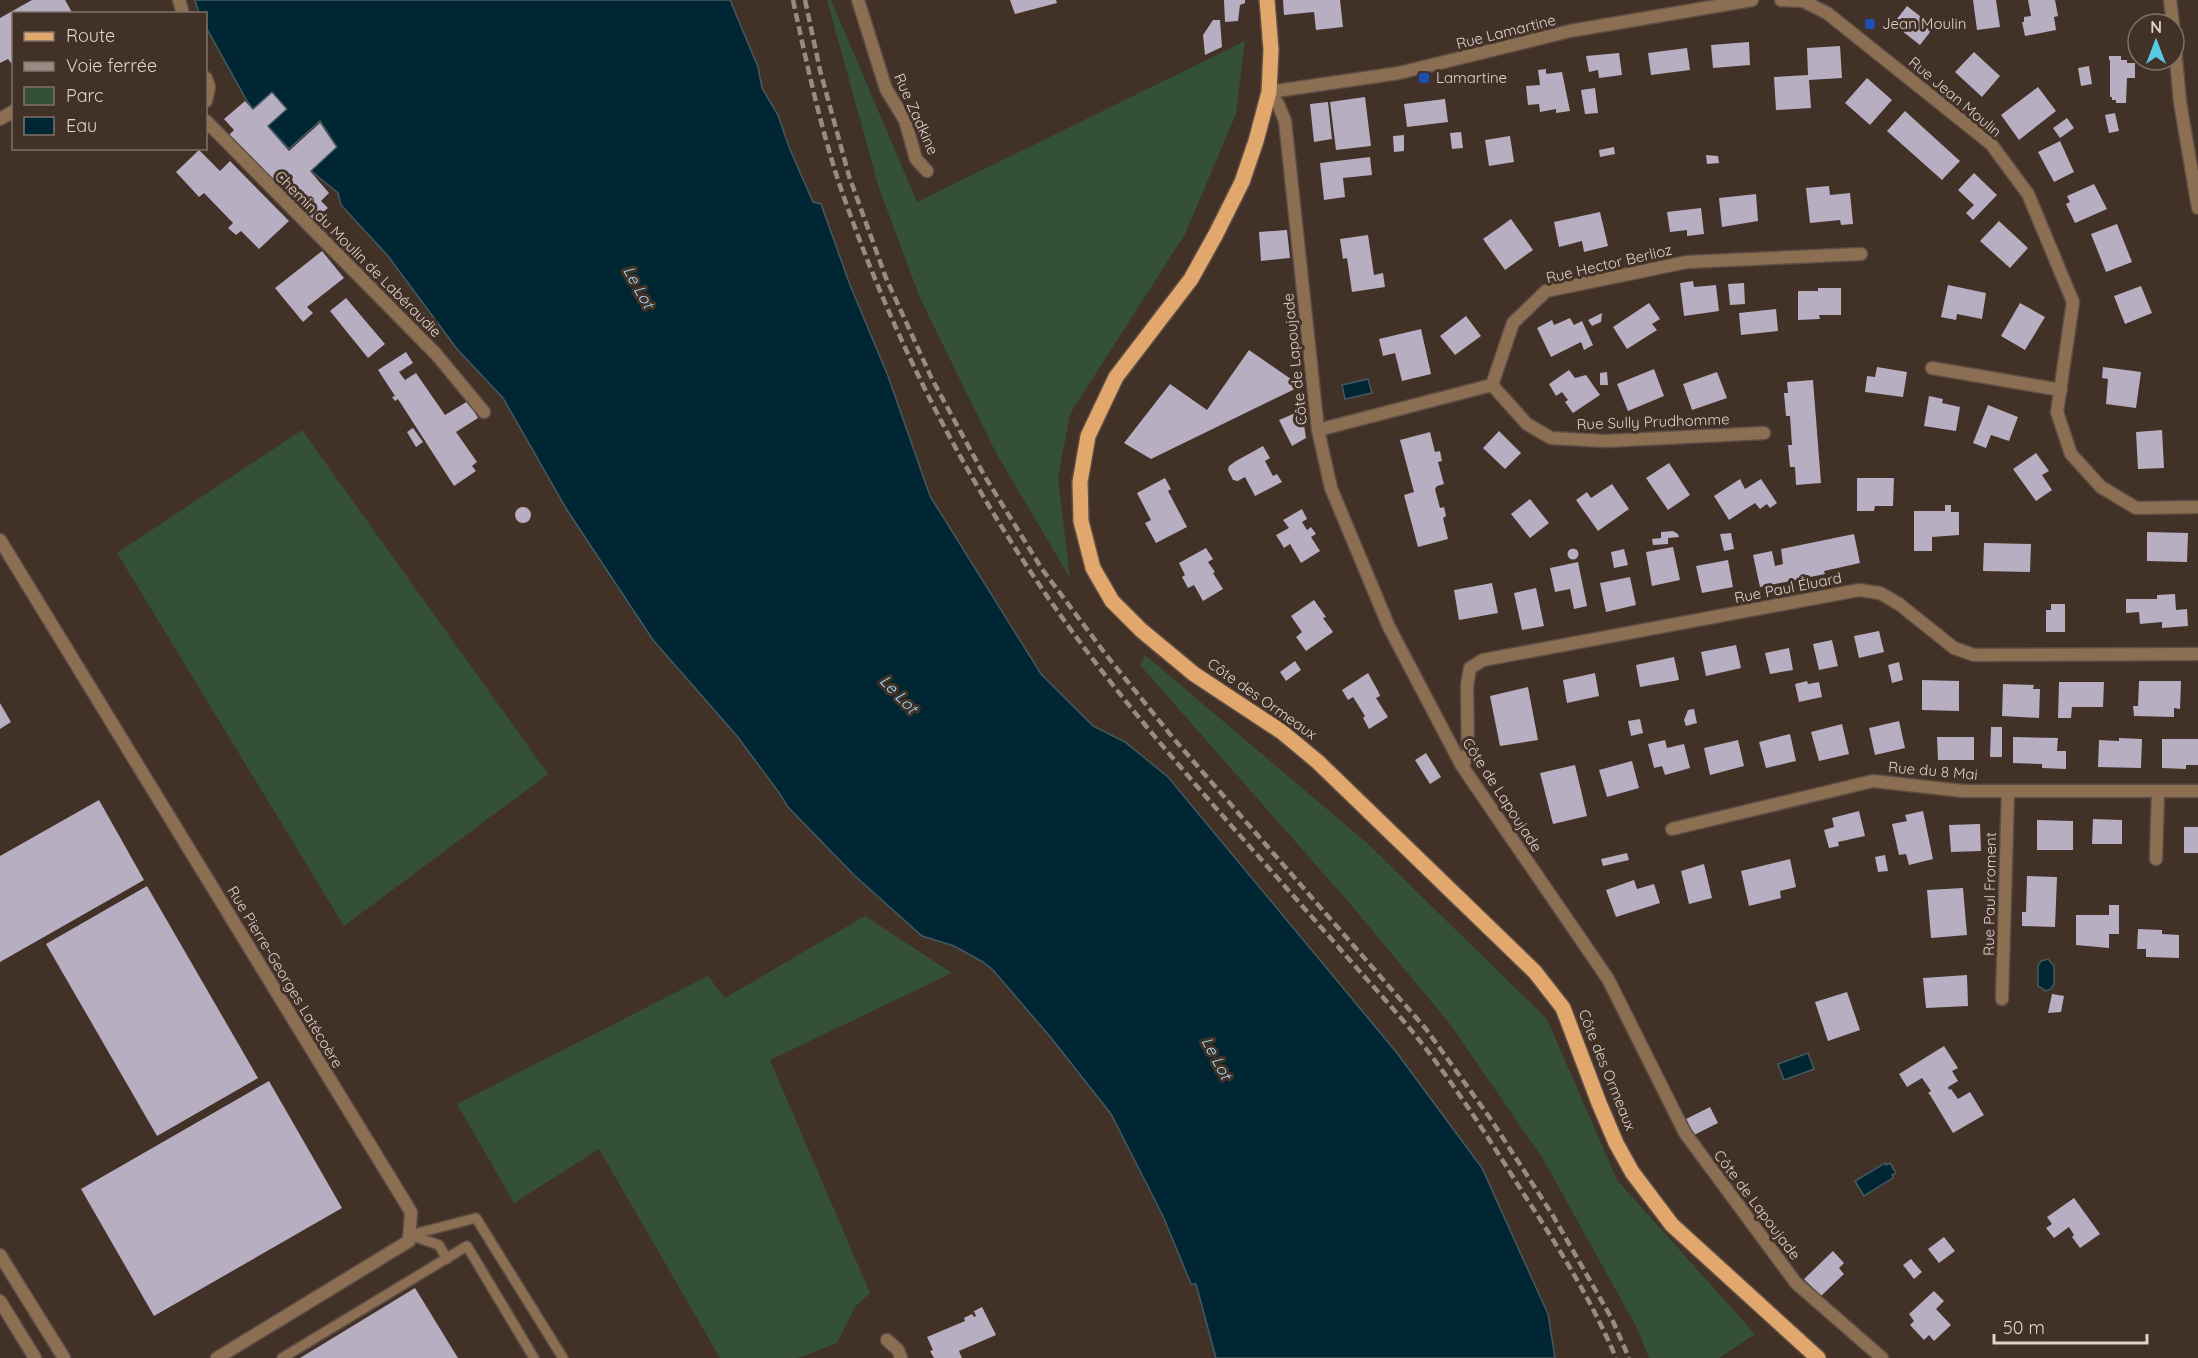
<svg xmlns="http://www.w3.org/2000/svg" width="2198" height="1358" font-family="Quicksand,sans-serif">
<rect width="100%" height="100%" fill="#413127"/>
<path fill="#345137" d="M827,0H831L917,202L1245,41L1236,114L1185,234L1070,414L1058,478L1070,578L995,451L920,298L879,188Z
M302,430L548,774L344,926L117,553Z
M1145,655L1367,843L1547,1019L1617,1180L1755,1334L1719,1358H1649L1637,1328L1543,1159L1450,1024L1352,906L1140,665Z
M865,916L952,973L770,1060L870,1293L855,1307L837,1343L798,1358H720L599,1149L514,1203L457,1104L708,976L725,998Z"/>
<path fill="#002633" stroke="#435a61" stroke-width="1.5" d="M195,0H730L758,67L762,88L778,115L789,147L813,202L821,204L850,285L888,376L930,496L1041,674L1093,726L1125,742L1168,777L1397,1053L1482,1168L1548,1314L1555,1358H1216L1196,1284H1191L1163,1216L1111,1114L1052,1039L993,970L983,962L954,946L922,936L855,876L788,807L780,794L737,736L653,640L567,510L503,398L457,349L388,256L341,205L338,193L311,171L337,147L320,121L289,149L268,126L287,109L272,92L253,109L247,101L206,27V14L199,13Z
M1368,379L1372,393L1345,399L1342,385Z
M2048,959L2054,966V984L2051,989L2046,991L2038,986V966L2041,961Z
M1808,1053L1814,1069L1784,1080L1778,1064Z
M1885,1163L1886,1165L1890,1163L1896,1173L1892,1175L1893,1178L1864,1196L1855,1181Z"/>
<path fill="#b7aec2" d="M32,0H65L73,14H14V67L8,59L0,63V18Z
M1010,0H1056L1057,3L1015,14Z
M1224,0H1245V3L1240,5L1238,21L1225,22Z
M1283,0H1340L1343,27L1316,30L1314,12L1284,15Z
M1973,0H1996L2000,27L1977,30Z
M2028,0H2055L2058,16L2054,17L2056,30L2025,36L2022,22H2024V17L2031,16Z
M1907,6L1934,27L1920,45L1893,24Z
M1213,20H1220L1222,47L1205,55L1203,35Z
M1749,42L1750,65L1713,68L1711,45Z
M1840,46L1842,78L1809,80L1811,108L1776,110L1774,77L1808,75L1807,48Z
M1687,48L1690,70L1651,75L1648,53Z
M1974,52L2000,76L1982,97L1955,72Z
M1619,53L1622,75L1599,78L1598,70L1589,72L1586,56Z
M2109,56H2121V60H2127V63H2135V78H2127L2126,103H2116V100H2112V97H2110V60H2109Z
M2089,66L2092,84L2081,86L2078,68Z
M1546,69V74L1562,72L1570,111L1556,113V109L1540,112L1539,104L1528,105L1526,86L1540,85L1538,70Z
M1867,78L1892,100L1870,125L1845,103Z
M2038,87L2056,111L2019,140L2001,115Z
M1595,88L1598,113L1585,114L1581,90Z
M272,93L286,109L267,126L289,151L320,123L336,147L310,171L329,193L321,201L328,208L323,212L327,215L316,226L278,192L229,135L234,130L224,119L245,101L253,110Z
M1365,97L1371,146L1336,150L1330,102Z
M1445,99L1448,122L1407,127L1404,104Z
M1328,102L1332,139L1314,142L1310,104Z
M1905,111L1960,161L1942,180L1887,131Z
M2115,113L2119,131L2109,133L2105,115Z
M2067,118L2074,128L2060,138L2053,128Z
M1461,132L1463,148L1452,149L1450,133Z
M1404,135V151L1394,152L1393,136Z
M1510,136L1514,162L1489,166L1485,140Z
M2060,141L2074,172L2054,182L2038,152Z
M1614,147L1615,154L1600,157L1599,150Z
M199,150L220,171L230,161L289,221L259,249L241,231L236,235L228,228L233,223L204,193L199,197L176,172Z
M1706,155L1718,156L1719,163L1707,164Z
M1370,157L1372,175L1343,178L1345,197L1324,200L1320,163Z
M1974,173L1997,195L1973,220L1966,213L1974,205L1958,190Z
M2094,184L2107,209L2075,223L2066,204L2070,202L2067,196Z
M1829,186L1830,195L1850,193L1853,224L1841,225L1840,220L1810,223L1806,188Z
M1756,194L1758,221L1722,227L1719,198Z
M1701,208L1704,234L1687,236V230L1670,232L1667,212Z
M1600,212L1608,246L1584,252L1582,241L1559,247L1554,222Z
M1511,219L1533,250L1505,270L1483,239Z
M1999,221L2028,248L2010,268L1980,241Z
M2117,224L2132,262L2106,272L2091,234Z
M1287,230L1290,258L1261,261L1259,232Z
M1368,235L1374,275L1383,273L1385,287L1352,292L1347,258L1343,259L1340,239Z
M322,251L344,278L307,307L313,313L303,322L275,288Z
M1693,281L1694,287L1716,285L1719,311L1684,316L1680,283Z
M1744,283L1745,304L1730,305L1728,284Z
M1948,285L1986,293L1982,319L1957,314L1956,320L1941,317Z
M2141,286L2152,313L2125,324L2114,296Z
M1818,288H1841V315H1819L1820,319L1798,320V291H1818Z
M346,298L385,344L368,358L330,311Z
M1649,303L1660,319L1652,324L1657,330L1627,349L1613,327Z
M2020,303L2045,317L2025,350L2001,336Z
M1776,309L1778,331L1741,335L1739,313Z
M422,311L434,323L427,331L415,319Z
M1602,313L1601,322L1592,326L1588,320Z
M1466,316L1481,336L1455,355L1440,336Z
M1570,318L1574,325L1582,321L1593,345L1584,350L1581,342L1551,357L1537,328L1552,320L1554,325Z
M1421,329L1431,374L1402,381L1395,353L1383,356L1379,339Z
M1249,350L1301,386L1151,459L1124,443L1170,384L1207,410Z
M406,352L413,363L399,372L405,380L416,373L445,415L468,401L478,418L456,432L477,462L472,466L476,471L454,486L398,399L395,401L392,397L395,396L378,370Z
M1877,367L1907,372L1903,397L1865,392L1867,376L1875,377Z
M2103,367L2141,372L2136,408L2106,404L2108,379L2102,378Z
M1654,369L1664,396L1628,411L1617,384Z
M1569,370L1575,378L1586,375L1600,395L1573,413L1565,402L1568,400L1562,392L1556,396L1549,384Z
M1607,372L1608,385H1600V373Z
M1717,372L1727,398L1692,410L1683,384Z
M1813,380L1821,483L1796,485L1795,467H1790L1788,445H1792L1790,416H1786L1784,393H1788L1787,382Z
M1929,396L1943,399L1942,403L1960,407L1956,431L1924,426Z
M1988,405L2018,417L2009,441L1991,435L1986,448L1973,443Z
M1298,412L1304,425L1306,438L1292,446L1279,420Z
M413,428L423,442L416,447L407,432Z
M2162,430L2164,468L2138,469L2136,432Z
M1499,431L1521,453L1505,469L1483,448Z
M1430,432L1435,452L1440,451L1442,461L1438,462L1444,484L1437,486L1435,489L1440,508L1444,507L1446,516L1443,518L1448,539L1418,547L1404,495L1414,492L1400,440Z
M1263,446L1270,458L1265,461L1273,476L1277,474L1282,482L1255,496L1245,477L1238,481L1233,480L1228,470L1229,466L1236,461Z
M2036,453L2049,471L2042,475L2052,490L2036,501L2013,469Z
M1669,463L1690,495L1668,510L1646,478Z
M1165,478L1171,489L1168,491L1187,527L1156,543L1145,523L1151,520L1137,493Z
M1857,478H1894L1893,506H1875L1874,511H1857Z
M1740,479L1745,489L1761,479L1777,503L1770,508L1767,504L1760,509L1755,503L1729,520L1714,496Z
M1612,484L1629,509L1598,531L1576,500L1587,492L1591,498Z
M1530,499L1549,523L1530,538L1511,514Z
M1945,505H1951V512H1959V535L1932,537V551H1914V511H1945Z
M515 515a8 8 0 1 1 16 0a8 8 0 1 1-16 0Z
M1302,509L1307,519L1302,522L1307,530L1311,527L1316,534L1311,537L1320,551L1301,563L1290,544L1284,548L1276,535L1289,528L1283,520Z
M1673,531L1678,534L1679,537L1668,538V544L1653,545L1652,539L1661,538V532Z
M2147,532L2188,533L2187,562L2147,561Z
M1731,533L1734,549L1724,551L1720,534Z
M1854,534L1860,563L1824,571L1825,574L1760,587L1753,555L1772,551L1775,566L1783,564L1781,549Z
M1984,543L2031,544L2030,572L1983,571Z
M1673,547L1680,580L1652,586L1646,552Z
M1206,548L1213,559L1208,562L1215,572L1213,573L1223,589L1203,601L1194,585L1188,588L1182,577L1185,575L1179,563Z
M1567.5 554a5.5 5.5 0 1 1 11 0a5.5 5.5 0 1 1-11 0Z
M1624,549L1628,565L1614,568L1611,552Z
M1728,560L1733,587L1702,593L1696,566Z
M1578,562L1587,606L1574,609L1570,589L1555,592L1550,568Z
M1630,577L1636,605L1606,612L1600,583Z
M1492,583L1498,613L1459,620L1454,590Z
M1536,588L1544,626L1522,630L1514,593Z
M2175,594L2176,610L2187,609L2188,626L2162,628V622L2140,624L2139,612L2126,613V599H2157V595Z
M1314,600L1326,617L1323,618L1333,632L1306,651L1296,637L1302,632L1291,616Z
M2051,604H2065V632H2046V610H2051Z
M1879,631L1884,652L1859,658L1854,636Z
M1832,640L1838,666L1819,670L1813,644Z
M1736,645L1741,668L1706,676L1701,652Z
M1789,648L1793,670L1770,674L1765,653Z
M1674,657L1679,680L1640,687L1636,665Z
M1295,661L1301,670L1286,681L1280,672Z
M1899,662L1903,680L1892,683L1888,665Z
M1368,673L1378,691L1380,696L1376,698L1388,717L1369,729L1363,718L1365,716L1353,697L1348,700L1342,690Z
M1595,673L1599,696L1567,703L1563,680Z
M1922,680L1959,681V711L1922,710Z
M1807,681L1808,684L1819,682L1822,697L1799,702L1795,684Z
M2139,681H2181L2180,709L2174,708V717L2134,716L2133,706H2138Z
M2059,682H2104L2103,707H2072L2071,718H2058Z
M2003,684L2034,685L2033,689H2040L2039,718L2002,716Z
M1528,687L1538,740L1500,746L1490,696Z
M0,703L11,722L0,729Z
M1694,709L1697,723L1686,726L1684,720L1688,710Z
M1640,719L1643,733L1631,736L1628,721Z
M1899,721L1905,748L1875,755L1869,728Z
M1842,724L1849,754L1819,761L1811,732Z
M1991,727H2002V757H1990Z
M1790,734L1796,761L1766,768L1759,742Z
M1937,737H1974V760H1938Z
M2013,737L2058,738L2057,751H2066V769L2042,768V764L2013,763Z
M2119,738L2142,739L2141,768L2098,767L2099,740L2119,741Z
M2162,739H2198V765H2186V769L2162,768Z
M1665,740L1667,748L1684,744L1690,768L1665,775L1662,766L1654,768L1648,744Z
M1738,740L1744,766L1710,775L1704,748Z
M1426,753L1441,777L1430,784L1415,760Z
M1632,761L1639,788L1607,797L1599,770Z
M1575,765L1587,816L1553,824L1540,773Z
M99,800L144,880L0,962V856Z
M1859,811L1865,836L1838,842L1839,846L1829,848L1824,830L1834,827L1832,818Z
M1923,811L1933,859L1909,865L1906,854L1899,855L1892,824L1907,821L1905,815Z
M2093,819L2122,820V844H2092Z
M2037,820L2073,821V850H2037Z
M1980,824L1981,851L1951,852L1949,825Z
M2184,827H2198V853H2184Z
M1627,853L1629,860L1603,866L1601,859Z
M1885,855L1888,871L1878,872L1875,857Z
M1790,859L1796,887L1780,891L1781,898L1749,906L1741,871Z
M1704,864L1712,898L1689,904L1681,871Z
M2027,876L2057,877L2055,927L2022,926V912H2026Z
M1634,880L1637,889L1654,884L1660,903L1616,917L1606,890Z
M147,886L258,1078L157,1136L46,944Z
M1963,888L1967,935L1931,938L1927,890Z
M2109,905H2119V934H2109V948L2076,945V915H2109Z
M2138,929L2162,930V934L2179,935V958L2146,957V949H2137Z
M1967,975L1968,1006L1926,1008L1923,978Z
M1847,992L1860,1030L1828,1041L1815,1002Z
M2052,994L2064,996L2061,1012L2048,1013Z
M1944,1046L1958,1068L1952,1071L1958,1081L1948,1087L1949,1090L1951,1089L1958,1099L1970,1092L1984,1115L1953,1133L1930,1095L1928,1093L1931,1091L1922,1078L1907,1087L1899,1074Z
M269,1081L342,1208L154,1316L81,1189Z
M1710,1107L1718,1123L1694,1135L1686,1119Z
M2074,1198L2100,1234L2080,1248L2072,1237L2074,1235L2069,1227L2054,1238L2046,1228L2052,1224L2047,1217Z
M1944,1237L1955,1251L1939,1263L1928,1249Z
M1833,1251L1844,1263L1839,1268L1844,1274L1821,1296L1804,1279Z
M1911,1259L1922,1272L1914,1279L1903,1265Z
M415,1288L458,1358H300Z
M1934,1291L1944,1301L1936,1309L1951,1325L1934,1341L1929,1335L1924,1340L1910,1325L1914,1321L1909,1314Z
M982,1307L996,1335L959,1351L962,1358H934L930,1351L933,1350L927,1337L965,1321L964,1318L972,1314L974,1317L976,1316L974,1311Z"/>
<g fill="none" stroke-linecap="round" stroke-linejoin="round">
<g stroke="#5d4e45" stroke-width="12">
<path id="service" d="M447,1259L439,1245L410,1235L476,1218L563,1358
M282,1358L467,1246L534,1358"/>
</g>
<g stroke="#5d4e45" stroke-width="15">
<path id="minor" d="M179,0L183,14
M858,0L886,89L905,120L916,159L927,171
M1781,0L1803,1L1827,13L1991,144L2028,194L2073,302L2057,412L2071,454L2101,487L2136,508L2198,507
M2170,0L2173,24
M2174,38L2180,102L2198,208
M206,78L209,87L206,101
M1269,92L1278,104L1285,121L1318,430L1331,488L1389,627L1462,766L1608,979L1685,1133L1796,1283L1882,1358
M1269,92L1399,73L1570,31L1752,0
M0,119L14,111
M206,121L436,354L484,412
M1932,368L2061,390
M1492,385L1527,424L1551,438L1606,441L1764,433
M1318,430L1492,385L1513,323L1546,291L1687,262L1861,254
M0,540L411,1212L409,1241L217,1358
M1462,766L1468,755L1467,686L1470,668L1483,660L1859,590L1880,593L1899,604L1954,648L1974,655L2198,654
M1672,829L1873,781L1963,791H2198
M2156,859L2158,791
M2002,999L2008,791
M887,1340L898,1350L901,1358"/>
</g>
<g stroke="#5d4e45" stroke-width="15">
<path id="tertiary" d="M0,1255L64,1358
M0,1301L35,1358"/>
</g>
<g stroke="#5d4e45" stroke-width="18">
<path id="primary" d="M1267,0L1271,50L1269,92L1256,141L1242,182L1216,234L1191,279L1116,377L1088,436L1080,482L1081,521L1093,568L1112,601L1141,630L1194,674L1282,732L1318,762L1535,972L1563,1008L1599,1103L1616,1143L1632,1172L1672,1225L1818,1358"/>
</g>
<use href="#service" stroke="#8c6f53" stroke-width="9"/>
<use href="#minor" stroke="#8c6f53" stroke-width="12"/>
<use href="#tertiary" stroke="#8c6f53" stroke-width="12"/>
<use href="#primary" stroke="#e2a76c" stroke-width="15"/>
<path stroke="#988b83" stroke-width="4.5" stroke-dasharray="9 4.5" stroke-linecap="butt" d="M793,0C806,60 819,121 838,180C897,354 984,517 1095,662C1174,765 1263,860 1347,957C1370,983 1394,1009 1416,1036C1456,1086 1491,1142 1525,1196C1559,1248 1592,1301 1616,1358
M805,0L820,70L849,176L886,278L932,379L984,475L1042,569L1107,656L1174,739L1426,1029L1490,1118L1552,1214L1612,1319L1629,1358"/>
</g>
<g fill="#1a4fb4" stroke="#413127" stroke-width="2">
<rect x="1864" y="18" width="12" height="12" rx="3"/>
<rect x="1418" y="72" width="12" height="12" rx="3"/>
</g>
<g text-anchor="middle" stroke-width="6" stroke-linejoin="round" paint-order="stroke">
<g font-size="15" fill="#ded3cd" stroke="#413127" text-anchor="start">
<text x="1882" y="29">Jean Moulin</text>
<text x="1436" y="83">Lamartine</text>
</g>
<g font-size="15" fill="#ded3cd" stroke="#413127">
<text transform="translate(1506 32) rotate(-14)" y="5">Rue Lamartine</text>
<text transform="translate(1955 97) rotate(40)" y="5">Rue Jean Moulin</text>
<text transform="translate(916 114) rotate(66)" y="5">Rue Zadkine</text>
<text transform="translate(358 254) rotate(45)" y="5">Chemin du Moulin de Labéraudie</text>
<text transform="translate(1609 264) rotate(-13)" y="5">Rue Hector Berlioz</text>
<text transform="translate(1295 359) rotate(-96)" y="5">Côte de Lapoujade</text>
<text transform="translate(1653 422) rotate(-2)" y="5">Rue Sully Prudhomme</text>
<text transform="translate(1788 588) rotate(-11)" y="5">Rue Paul Éluard</text>
<text transform="translate(1262 699) rotate(35)" y="5">Côte des Ormeaux</text>
<text transform="translate(1933 771) rotate(5)" y="5">Rue du 8 Mai</text>
<text transform="translate(1502 795) rotate(57)" y="5">Côte de Lapoujade</text>
<text transform="translate(1990 894) rotate(-89)" y="5">Rue Paul Froment</text>
<text transform="translate(285 977) rotate(59)" y="5">Rue Pierre-Georges Latécoère</text>
<text transform="translate(1607 1070) rotate(68)" y="5">Côte des Ormeaux</text>
<text transform="translate(1757 1205) rotate(53)" y="5">Côte de Lapoujade</text>
</g>
<g font-size="16" font-style="italic" fill="#9fdef7" stroke="#413127">
<text transform="translate(639 287) rotate(61)" y="6">Le Lot</text>
<text transform="translate(899 694) rotate(46)" y="6">Le Lot</text>
<text transform="translate(1217 1058) rotate(62)" y="6">Le Lot</text>
</g>
</g>
<rect x="12" y="12" width="195" height="138" fill="#413127" stroke="#807269" stroke-width="1.5"/>
<rect x="24" y="32" width="30" height="9" fill="#e2a76c" stroke="#807269" stroke-width="1.5"/>
<text x="66" y="42" font-size="18" fill="#ded3cd">Route</text>
<rect x="24" y="62" width="30" height="9" fill="#988b83" stroke="#807269" stroke-width="1.5"/>
<text x="66" y="72" font-size="18" fill="#ded3cd">Voie ferrée</text>
<rect x="24" y="87" width="30" height="18" fill="#345137" stroke="#807269" stroke-width="1.5"/>
<text x="66" y="102" font-size="18" fill="#ded3cd">Parc</text>
<rect x="24" y="117" width="30" height="18" fill="#002633" stroke="#807269" stroke-width="1.5"/>
<text x="66" y="132" font-size="18" fill="#ded3cd">Eau</text>
<g transform="translate(2156 42)"><circle r="28" fill="#413127" stroke="#807269" stroke-width="1.5"/>
<path d="M0-4.5L10 22L0 15L-10 22Z" fill="#58c9e3"/>
<text y="-9" font-size="16" font-weight="bold" text-anchor="middle" fill="#ded3cd">N</text>
</g>
<path d="M1994 1334v9h153v-9" fill="none" stroke="#ded3cd" stroke-width="3"/>
<text x="2003" y="1334" font-size="18" fill="#ded3cd" stroke="#413127" stroke-width="4.5" paint-order="stroke">50 m</text>
</svg>
